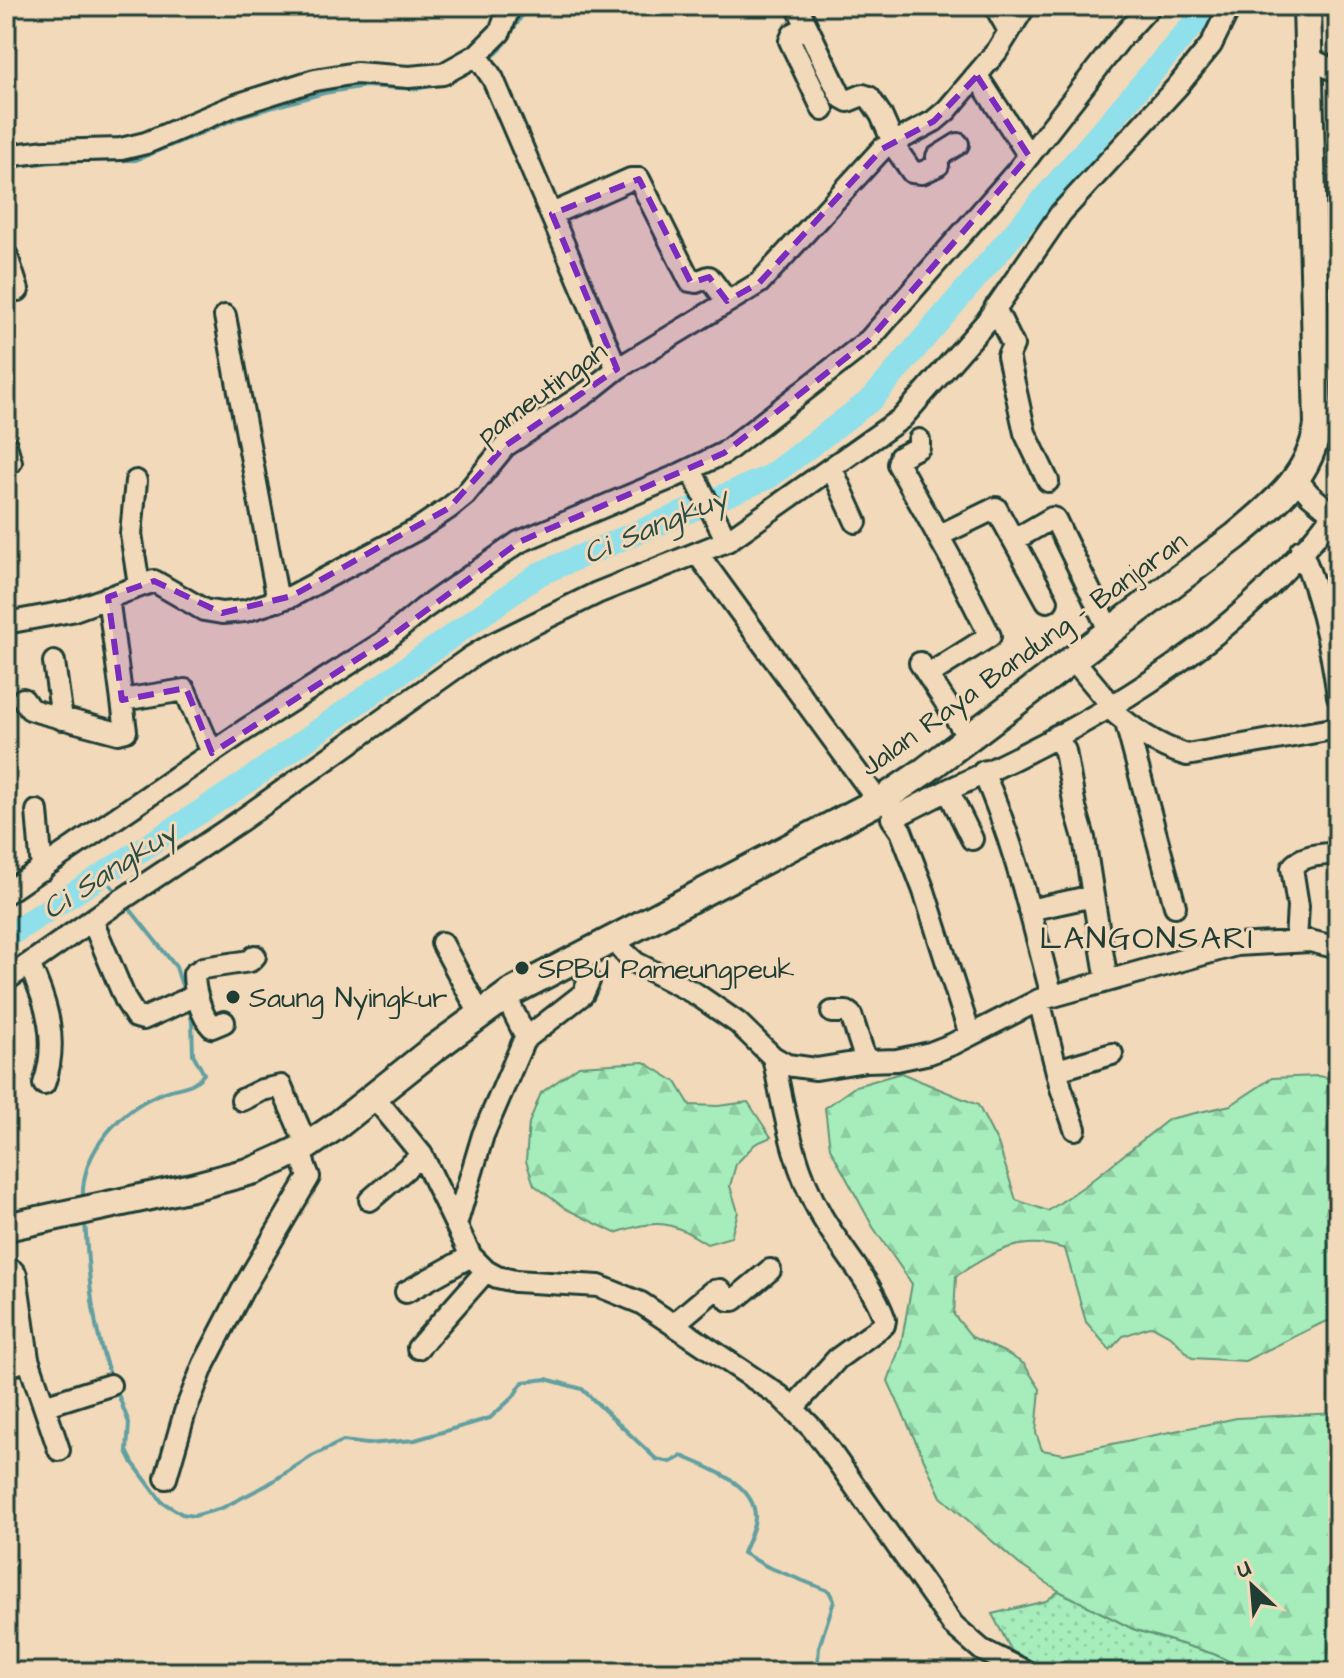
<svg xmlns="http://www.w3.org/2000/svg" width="1344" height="1678" font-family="'Architects Daughter',sans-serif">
<defs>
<pattern id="grass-dots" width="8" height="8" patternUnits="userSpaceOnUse" patternTransform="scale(2)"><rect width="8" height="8" fill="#a6edbb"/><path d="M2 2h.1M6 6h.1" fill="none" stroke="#8ecca1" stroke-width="1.8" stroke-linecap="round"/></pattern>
<pattern id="forest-firs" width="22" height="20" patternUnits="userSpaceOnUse" patternTransform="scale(2)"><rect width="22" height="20" fill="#a6edbb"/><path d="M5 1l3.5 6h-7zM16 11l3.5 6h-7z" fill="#8ecca1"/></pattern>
</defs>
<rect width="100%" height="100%" fill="#f1d9b9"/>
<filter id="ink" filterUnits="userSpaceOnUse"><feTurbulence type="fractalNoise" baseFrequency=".0125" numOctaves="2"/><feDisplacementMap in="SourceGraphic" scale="16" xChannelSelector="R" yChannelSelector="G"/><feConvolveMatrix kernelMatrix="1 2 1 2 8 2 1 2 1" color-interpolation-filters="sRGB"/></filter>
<g filter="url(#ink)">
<path fill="url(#grass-dots)" stroke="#629578" stroke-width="2" d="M1059,1591L1133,1629L1214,1654L1252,1672H1048L1017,1661L992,1614L1046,1601Z"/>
<path fill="url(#forest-firs)" stroke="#629578" stroke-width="2" d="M644,1062L676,1082L690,1105L718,1106L748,1102L771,1137L755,1144L736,1164L730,1186L738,1212L731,1237L707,1244C669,1220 657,1219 615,1233L566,1209L534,1185L526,1161L529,1123L541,1093L579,1066Z
M901,1073L978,1105L999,1146L1016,1200L1048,1211L1086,1185L1169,1119L1231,1105L1272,1078L1318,1076L1338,1080V1318L1322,1323L1245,1361L1192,1358L1172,1337L1152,1326L1123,1336L1110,1350L1086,1322L1065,1249C1020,1234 994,1252 956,1276L954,1315L972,1337L1006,1353L1024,1364L1040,1389L1036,1433L1042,1450L1064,1454L1237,1418L1338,1413V1672H1252L1214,1654L1133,1629L1059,1591L1020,1565L941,1497L888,1381L901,1344L912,1284L873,1227L830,1148L825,1108L856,1086Z"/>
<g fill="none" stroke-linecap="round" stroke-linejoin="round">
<path stroke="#629fa1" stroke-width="4" d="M489,60L501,49L528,6
M454,79L479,68
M6,167L64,161L136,160L245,115L324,93L365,86L416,89L438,84
M102,875L118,894
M126,904L176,967L184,992
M83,1200C80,1151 122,1107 165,1092C183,1085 191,1089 204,1074L193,1054L192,1021L188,1005
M85,1221C89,1275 91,1327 111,1377
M116,1389L129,1423L127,1451L133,1463L162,1502L182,1514L194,1516L222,1508L267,1485L312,1456L343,1441L367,1444L415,1440L490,1418L513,1397L523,1382L546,1379L582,1389L656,1459L671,1462L682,1456C708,1468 755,1483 755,1517C755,1529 747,1542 743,1553L768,1567L829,1591L834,1601L819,1647L817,1672"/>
<path stroke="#8fe0ea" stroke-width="24" d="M6,937L242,785L539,574L769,477L872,399L1209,6"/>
<g stroke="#1f3d34" stroke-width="26">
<path id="minor" d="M797,6L841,97L848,101L863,95L869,97L881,115L896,149L912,172L922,173L938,165L937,157L958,144
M995,6L1008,29
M806,27L793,34L790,41L823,110
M477,55L493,79L617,369
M1308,58L1338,72
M977,76L1029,156
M6,156L46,151L121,149L146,143L236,105L315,80L356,73L409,77L443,74L477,55L500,32L510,6
M552,214L631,179H639L690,281L696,282L709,277L727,301
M7,256L18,290
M995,308L1013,345L1008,356L1025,433L1048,481
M225,316L278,601
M919,440V447L900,457L898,464L950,557L990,636L928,675
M6,445L11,462
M832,469L856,522
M691,470L727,541
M1297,480L1310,495L1333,514
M136,481L131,534L139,585
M938,536L996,508L1047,601
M1014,540L1052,518L1055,519L1109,630
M1305,549L1301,550C1321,598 1331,645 1338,696
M697,553L878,801
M6,623L71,611L154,581L204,610L222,613L245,611L292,596L418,529L449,508L465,495L505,446L588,392L617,369L759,283L882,149L934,121L947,110L997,51L1025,6
M1072,658L1112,706L1108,707C1132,728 1156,746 1187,755L1338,728
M54,662L62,719
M920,663L968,737
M23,699L30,709L39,712L118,733L126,731L108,597
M122,700L185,690L212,753
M1126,723L1175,906
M1060,734L1056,736L1065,751L1075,807L1084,838L1093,896
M986,771L983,772C1015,844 1032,921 1052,996
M886,797L895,817L892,818L901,831L924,891L970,1035
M37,811L42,870
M895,817L952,788
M972,839L948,790C1070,735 1196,666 1288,567C1306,548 1324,529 1338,506
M6,893L245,730L382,643L423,609L519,542L674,477L724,453L828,372L869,340L1017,171L1121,38L1150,6
M1029,910L1093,896L1107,981
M92,920L126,1001L136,1017L143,1019L197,995
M617,937L623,951L636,963L696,994L738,1023L773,1057L787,1065L816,1069L866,1061L897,1060L930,1053L953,1044L1039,1000L1236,945L1310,941L1338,948
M1296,941L1298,906L1292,868C1301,854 1323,855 1338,853
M442,943L480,1014
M29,964C47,1003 59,1041 44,1084
M6,980L115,904L240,821L471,657L491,645L597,593L727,541L902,418L987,321L1061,213L1177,87L1211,45L1230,6
M510,993L511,1007L526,1037
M1039,1000L1061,1088L1075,1129
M832,1012H847L851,1015L866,1061
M224,1022L212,1027C201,1016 194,990 194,974L203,968L250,961L255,956
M773,1057C785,1113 792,1164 821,1215C841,1250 872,1282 885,1320L884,1325L837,1359L793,1408
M1057,1070L1112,1054
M377,1094L380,1104L422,1155L471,1256L486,1271L497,1277L515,1281L599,1286L641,1303L780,1396L812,1428L830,1451L953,1625L982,1650L1027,1672
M242,1100L262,1090L281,1086L307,1146
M370,1200L422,1155
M456,1225L483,1135L524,1040L583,994L589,981L582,969L583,954
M6,1271H13L16,1275L28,1359L59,1450
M406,1292L471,1256
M674,1324L713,1291L720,1290L729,1300H734L770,1270
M418,1348L486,1271
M6,1367L28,1359
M44,1406L110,1385
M166,1478L185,1412L204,1364L243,1289L309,1177L299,1150"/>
</g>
<g stroke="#1f3d34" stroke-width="32">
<path id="major" d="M6,1227L192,1187L255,1170L282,1158L307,1146L339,1124L432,1050L510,993L886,797L926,770L1236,536C1274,504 1310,477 1318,425L1307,6"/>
</g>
<use href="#minor" stroke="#f1d9b9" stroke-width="20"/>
<use href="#major" stroke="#f1d9b9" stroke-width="26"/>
</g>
</g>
<path fill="#7b2cbf" fill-opacity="0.2" stroke="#7b2cbf" stroke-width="6" stroke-dasharray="16 10" stroke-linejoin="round" d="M977,76L1029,156L869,340L724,453L519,542L382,643L212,753L186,688L122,700L108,597L154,581L222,613L292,596L449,508L505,446L617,369L552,214L639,179L691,283L709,277L727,301L759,283L882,149L934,121Z"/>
<g fill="#1f3d34" stroke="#f1d9b9" stroke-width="3">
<circle cx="522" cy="968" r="8"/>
<circle cx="233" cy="997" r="8"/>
</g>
<g text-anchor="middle" stroke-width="6" stroke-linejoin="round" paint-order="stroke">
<g font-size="28" fill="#1f3d34" stroke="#f1d9b9">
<text transform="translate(541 392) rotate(-36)" y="10">pameutingan</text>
<text transform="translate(1023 653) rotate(-36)" y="10">Jalan Raya Bandung - Banjaran</text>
</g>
<g font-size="28" fill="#1f3d34" stroke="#f1d9b9" text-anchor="start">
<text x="538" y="978">SPBU Pameungpeuk</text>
<text x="249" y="1007">Saung Nyingkur</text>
</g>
<g font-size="30" font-style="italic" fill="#2a4d46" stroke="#f1d9b9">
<text transform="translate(655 525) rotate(-23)" y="10">Ci Sangkuy</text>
<text transform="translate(109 870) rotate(-33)" y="10">Ci Sangkuy</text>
</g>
<g font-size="32" letter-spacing="2" fill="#1f3d34" stroke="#f1d9b9">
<text x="1147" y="948">LANGONSARI</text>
</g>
</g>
<rect width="1344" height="1678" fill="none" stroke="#f1d9b9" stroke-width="32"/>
<rect x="16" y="16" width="1312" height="1646" fill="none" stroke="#1f3d34" stroke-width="3" filter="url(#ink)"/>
<g transform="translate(1252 1586) rotate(334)" stroke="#f1d9b9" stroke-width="6" paint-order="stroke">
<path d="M0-6L14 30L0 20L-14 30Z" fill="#1f3d34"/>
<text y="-12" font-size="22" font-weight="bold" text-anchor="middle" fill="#1f3d34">U</text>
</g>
</svg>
